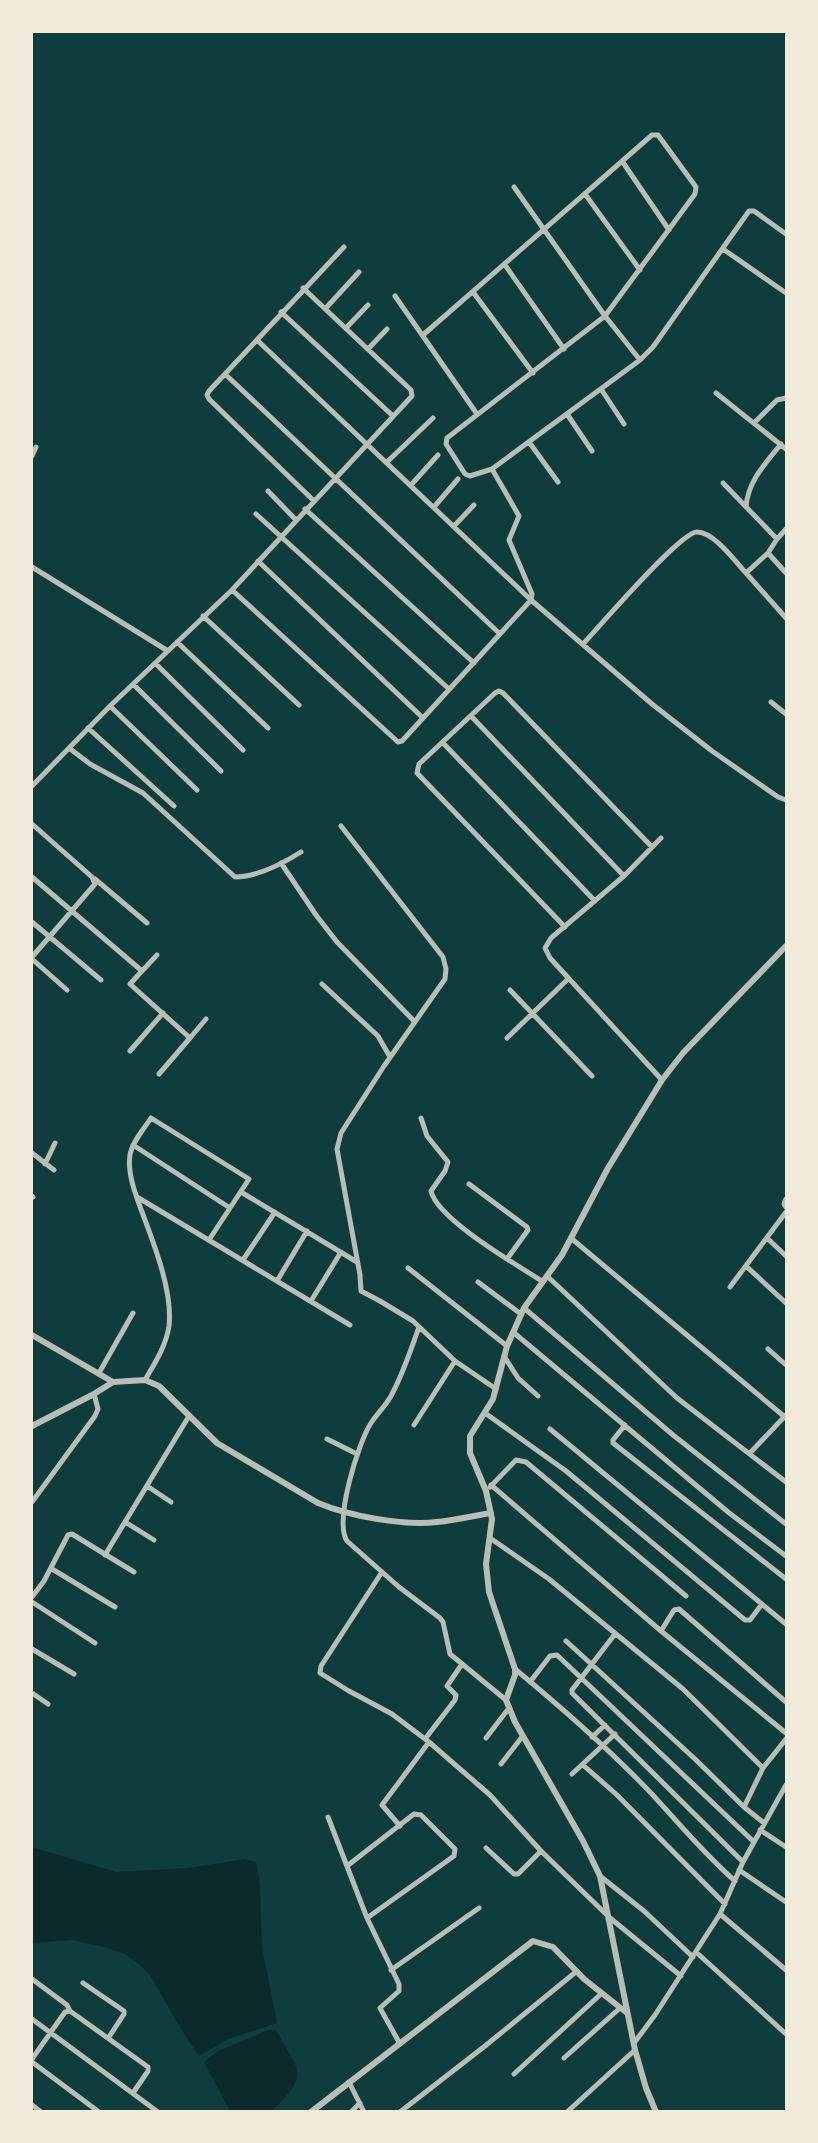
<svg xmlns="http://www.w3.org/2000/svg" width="818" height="2143" font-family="'IBM Plex Serif',serif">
<rect width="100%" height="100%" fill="#0f3d3e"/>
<path fill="#0a2a2b" d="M32,1847L116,1872L188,1868L245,1859L256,1862L260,1885L262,1947L277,2023L228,2039L199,2056L181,2029L150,1975L139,1964L125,1954L108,1948L72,1940L32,1943Z
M268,2030H276C300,2074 310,2073 272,2111H230L204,2062L218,2051Z"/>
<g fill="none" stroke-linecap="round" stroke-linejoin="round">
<path stroke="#b8beb3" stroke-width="5" d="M622,161L669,230
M585,194L640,270
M723,249L786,293
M505,265L564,349
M473,292L533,373
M395,296L477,414
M325,309L359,272
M281,312L393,416
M346,328L368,305
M423,335L652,135H658L696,187L695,194L605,316L447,438L446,444L465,474L470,476L492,469
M257,340L531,600L652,704L712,751L778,797L786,800
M368,349L387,329
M640,360L653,347L749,211H754L786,234
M225,374L500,634
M601,389L624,424
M716,393L786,449
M567,414L592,451
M754,423L777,400L786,398
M529,442L558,482
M32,456L36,447
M387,462L433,418
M723,483L777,539L768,553L786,573
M411,485L438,455
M268,491L296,520
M313,500L209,399L207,395L209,391L344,247
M434,507L458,479
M746,507C748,481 765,464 781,444
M305,509L474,663
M256,514L449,689
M454,526L474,505
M777,539L786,529
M768,553L746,573L786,618
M258,561L423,718
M32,567L168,651
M232,590L398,742L402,741L531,600L532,594L509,540L519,516L492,469L640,360L605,316L514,187
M203,616L299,705
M177,642L268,728
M583,644C599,627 680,532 697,532C714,532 735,561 746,573
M155,663L243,750
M133,684L221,771
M771,702L786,714
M110,706L197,790
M471,716L624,876
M88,728L174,806
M443,743L595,901
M69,748L90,764L143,793L235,877C257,877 282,864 301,852
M32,786L110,706L232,590L412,396L411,390L303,288
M32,824L92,877L95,884L32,957
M341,826L443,957L446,969L445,979L384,1066L341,1133L337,1149L360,1275L361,1291L380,1301L413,1321L455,1361L496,1389
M661,838L624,876L551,938L545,948L550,958L662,1080
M281,863L316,915L337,942L415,1022
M32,877L142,971L157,955
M95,879L147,923
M32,922L101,980
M565,927L417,773L419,764L495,693L499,691L503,693L652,847
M32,959L67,990
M142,971L130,984L190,1038L206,1019
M322,984L378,1036L390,1057
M510,990L592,1076
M507,1038L568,979
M130,1051L163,1013
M159,1074L190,1038
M421,1118L427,1136L448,1162L445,1171L431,1191C437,1219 517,1265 542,1281
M133,1145L230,1208
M32,1153L54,1170
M45,1164L55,1143
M469,1184L527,1227L528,1230L507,1259
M241,1192L357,1262
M32,1196L33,1197
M137,1197L350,1325
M786,1199L784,1204L786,1207
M767,1238L786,1256
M572,1239C643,1299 715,1358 786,1418
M243,1260L275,1212
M746,1266L786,1303
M408,1268L507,1346
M547,1276L677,1398L786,1482
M277,1281L307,1231
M478,1282L521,1314
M730,1287L786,1212
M311,1301L341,1252
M524,1308L673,1435L786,1524
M419,1327C411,1349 404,1371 393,1392C388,1404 378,1412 371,1423C358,1443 334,1521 347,1541L399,1587L440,1618L443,1622L450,1654L506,1700
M513,1332L728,1512L786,1556
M768,1349L786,1365
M504,1356L518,1378L538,1396
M99,1373L133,1313
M145,1380C155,1363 166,1346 169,1326C173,1292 154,1244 142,1212C136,1196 127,1173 130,1155C132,1142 144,1129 151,1118L249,1179L209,1240
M485,1413L566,1471L745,1620H750L762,1604
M414,1425L455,1361
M625,1425L613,1440V1443L786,1579
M550,1429L786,1624
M327,1439L357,1454
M750,1453L786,1415
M491,1485L661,1631L786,1733
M147,1486L171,1502
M490,1487L516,1460L526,1462L686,1596
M32,1502L95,1416L98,1409L94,1394
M125,1522L154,1540
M490,1538L549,1579L683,1689L763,1768
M105,1555L189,1416
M52,1569L115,1607
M382,1572L321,1666L320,1673L349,1691L392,1714L429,1742L490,1795L541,1851L610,1918L681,1976
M32,1597L44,1581L68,1535L72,1534L134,1572
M32,1602L95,1643
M661,1631L674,1610L679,1609L786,1702
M615,1634L572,1690V1693L743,1862
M566,1641L695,1759L744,1807L764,1823
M32,1649L74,1674
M515,1669C562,1708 608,1748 650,1792C678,1822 704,1854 735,1881
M530,1682L550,1656L557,1655L754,1842
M32,1693L48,1704
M592,1737L605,1725
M486,1738L509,1708
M425,1739L455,1700L456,1695L447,1686L462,1664
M501,1764L522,1737
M583,1765L617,1795L725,1904
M572,1774L615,1734
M744,1807L763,1768L786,1739
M328,1817L367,1918L399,1984V1991L380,2008L400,2044
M400,1826L382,1805L429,1742
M760,1830L786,1847
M486,1848L514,1874H518L541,1851
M347,1866L414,1814L421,1815L455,1849L454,1856L367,1918
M739,1870L786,1902
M600,1876L644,1911L693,1957
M720,1914L786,1970
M696,1952L786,2034
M391,1970L479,1908
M32,1979L67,2005L70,2011
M83,1983L124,2011V2014L109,2037
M32,2019L158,2112
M634,2043L655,2015L720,1914L743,1862L786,1785
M564,2058L620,2008
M32,2059L65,2012L70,2011L148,2067V2071L133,2093
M32,2062L99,2112
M514,2074L602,1993
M349,2082L364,2112
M32,2105L41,2112
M351,2112L360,2103
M400,2112L485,2046L577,1971
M567,2112L635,2050"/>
<path stroke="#b8beb3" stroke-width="6" d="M32,1335L113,1382
M32,1426L94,1394L113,1382L145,1380L159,1386L217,1443L318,1503C349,1516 403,1526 437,1522C455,1520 473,1516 491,1513
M311,2112L533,1941L553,1947L584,1979L627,2013
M656,2112L646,2088L635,2050L600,1876L583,1841L515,1722L506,1700L515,1675V1669L489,1592L486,1564L492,1519L486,1491L470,1453V1436L493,1399L507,1346L524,1308L562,1255L608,1168L662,1080L683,1053L786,946"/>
</g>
<rect width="818" height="2143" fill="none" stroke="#f1e9da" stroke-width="66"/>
</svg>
